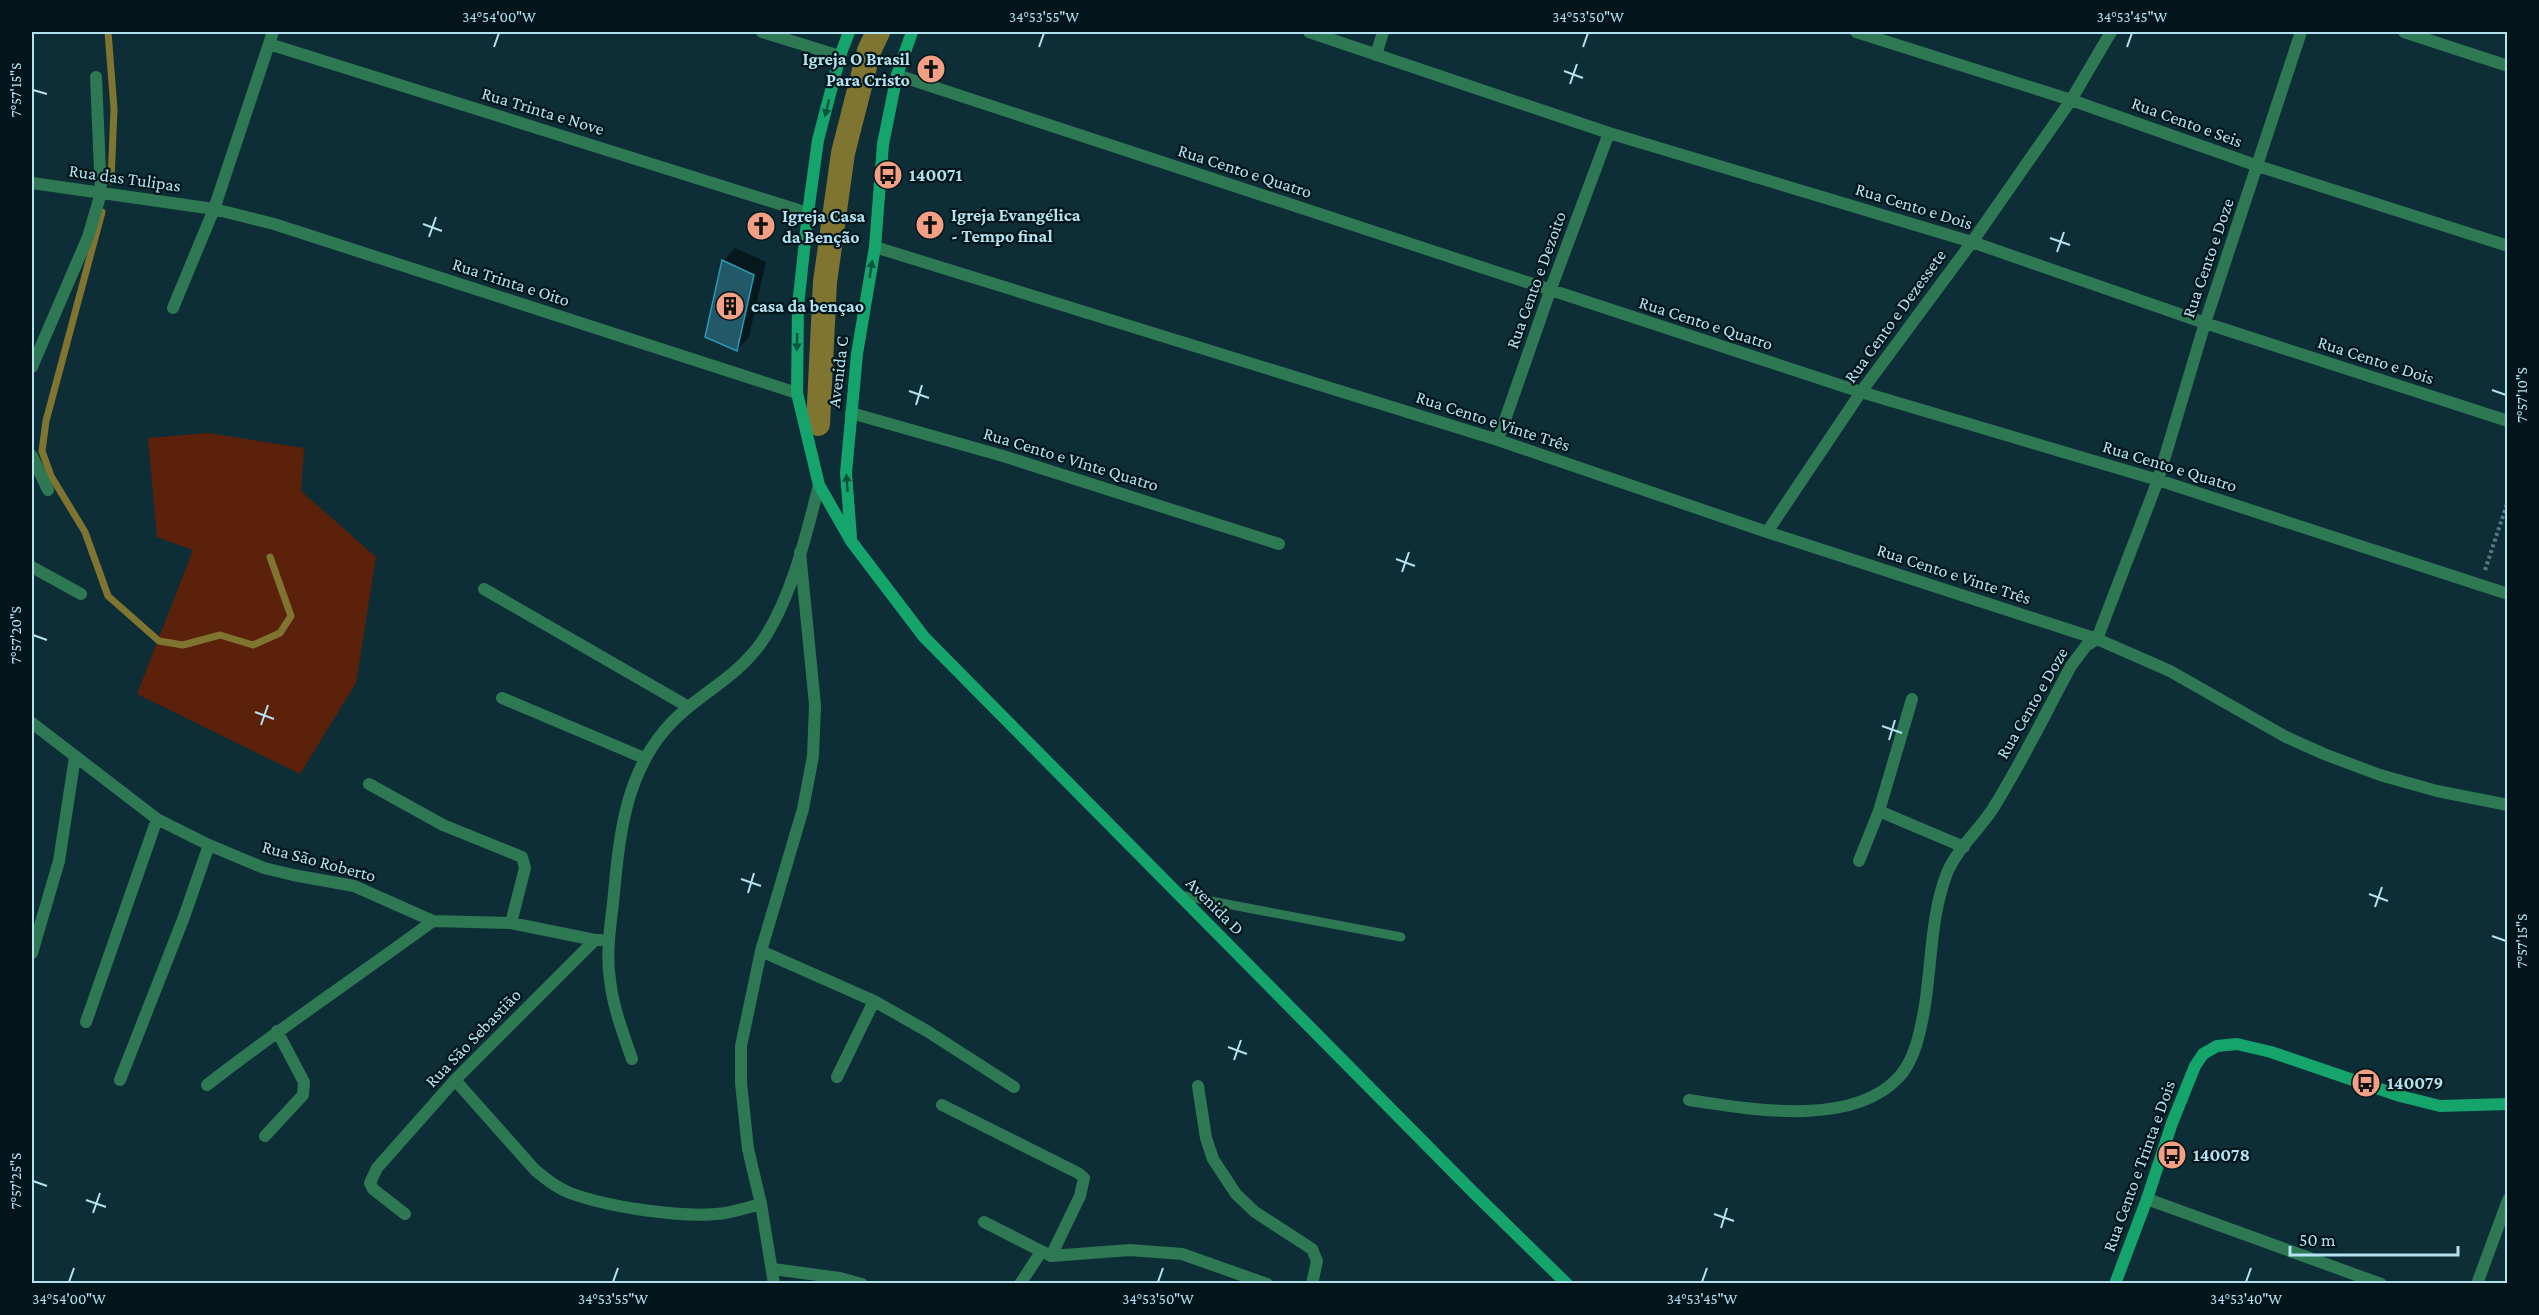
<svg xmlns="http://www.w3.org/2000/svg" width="2539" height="1315" font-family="'Crimson Pro',serif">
<rect width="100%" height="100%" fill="#0d2e37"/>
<path fill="#5b210b" d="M208,433L304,448L301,491L376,557L356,683L300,774L137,694L193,550L157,537L148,438Z"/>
<path fill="#0007" d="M735,248L766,262L749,337L737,350L723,261Z"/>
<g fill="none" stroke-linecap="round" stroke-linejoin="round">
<path stroke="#807431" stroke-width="7" d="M108,32L114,109L111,181
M102,212L46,421L42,451L51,476L85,532L108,596L159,641L183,645L220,635L253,645L280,633L291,616L270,557"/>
<path stroke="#807431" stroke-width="24" d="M818,424L825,282L843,153L869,51L878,32"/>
</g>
<path fill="#235868" stroke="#2c98b4" stroke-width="1.5" d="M722,260L754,275L737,351L705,337Z"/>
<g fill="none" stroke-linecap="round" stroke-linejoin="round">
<path stroke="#537a85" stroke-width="4" stroke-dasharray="3 3" stroke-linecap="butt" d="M2485,570L2508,501"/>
<path stroke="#2e7854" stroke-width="9" d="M1179,895L1401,937"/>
<path stroke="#2e7854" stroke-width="12" d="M762,32L840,56
M1309,32L1609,133L1972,242L2205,323L2508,421
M1856,32L2071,100L2258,166L2508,246
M2404,32L2508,66
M269,44L808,213
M1376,55L1383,32
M897,75L1861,392L2158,480L2508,594
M32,183L214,209L274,224L797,393
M875,247L1498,440L1767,532L2097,639L2170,671L2286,737L2324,754L2380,775L2437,791L2508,805
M173,308L214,209L273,32
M32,367L88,237L101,193L96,77
M851,413L1003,456L1279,544
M1498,440L1550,291L1609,133
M32,456L48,490
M1767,532L1861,392L1972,242L2071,100L2111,32
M32,567L81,594
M484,589L687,706
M502,698L644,758
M32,723L157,819L209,845L264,868L293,875L354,886L433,921L511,923L595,940
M369,784L443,825L522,857L525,868L511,923
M1879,811L1964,847
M1859,861L1879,811L1912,699
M761,951L874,1001L927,1031L1014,1087
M32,953L59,861L75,757
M86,1022L157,819
M632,1059C623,1033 613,1007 610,980C606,955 610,928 613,903C619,842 623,780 664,731C693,696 734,681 761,643C791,600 806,536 819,485
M837,1077L874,1001
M120,1080L184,917L209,845
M455,1080L535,1170C546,1179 557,1188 570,1193C608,1207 685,1219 725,1213C737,1211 749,1207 761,1204
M207,1085C280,1028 358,976 433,921
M1198,1086L1206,1138L1213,1159L1236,1194L1255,1212L1312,1249L1317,1261L1312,1284
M1689,1100C1749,1109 1851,1128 1898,1078C1914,1062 1920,1033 1924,1011C1932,965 1930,917 1947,873C1957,849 1978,831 1992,810C2021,764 2045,714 2071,666L2086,646L2097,639L2158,480L2205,323L2301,32
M942,1105L1078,1173L1084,1178L1080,1196L1051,1256
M265,1136L303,1095L304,1082L277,1031
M2147,1199L2381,1284
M405,1214L373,1189L370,1183L377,1168L455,1080L595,940H601
M984,1222L1051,1256L1130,1250L1182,1254L1267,1284
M773,1269L840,1278L862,1284
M774,1284L761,1204L748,1149L741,1083V1046L761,951L803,809L813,756L815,705L800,552
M1020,1284L1041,1252
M2477,1284L2508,1200"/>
<path stroke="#15a46c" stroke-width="12" d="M849,32L840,56L818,140L808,213L798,306L797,393L819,485L851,541L924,637L1473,1192L1567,1284
M851,537L846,473L857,354L875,247L883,144L897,75L912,32
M2115,1284L2147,1199L2172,1123L2195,1066L2203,1054L2217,1046L2237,1044L2271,1052L2400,1096L2440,1106L2508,1104"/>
</g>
<defs><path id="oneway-solid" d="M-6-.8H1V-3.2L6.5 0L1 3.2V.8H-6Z" transform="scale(1.5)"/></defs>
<g fill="#0a553f">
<use href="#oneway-solid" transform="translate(827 108) rotate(104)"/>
<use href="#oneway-solid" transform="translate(871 269) rotate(-81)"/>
<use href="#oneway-solid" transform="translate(797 342) rotate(91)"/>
<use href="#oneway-solid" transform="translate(847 483) rotate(-94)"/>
</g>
<path fill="none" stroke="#b4e2f0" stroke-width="2" d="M494,47L499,33M1039,47L1044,33M1583,47L1588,33M2127,47L2132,33M1564,71L1583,78M1570,84L1577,64M33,90L47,94M423,224L442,231M429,237L436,217M2050,238L2070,245M2057,252L2064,232M2492,390L2506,395M909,391L929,398M916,405L922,385M1396,559L1415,566M1402,572L1409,552M33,635L47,640M255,712L274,719M261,725L268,705M1882,726L1902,733M1889,740L1895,720M741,879L761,886M748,893L754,873M2369,894L2388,901M2375,907L2382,887M2492,936L2506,941M1228,1047L1247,1054M1234,1060L1241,1040M33,1181L47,1186M86,1200L106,1207M93,1213L100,1193M1714,1214L1734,1221M1721,1228L1727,1208M69,1282L74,1268M613,1282L618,1268M1158,1282L1163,1268M1702,1282L1707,1268M2246,1282L2251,1268"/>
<defs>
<g id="church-disc" transform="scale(1.5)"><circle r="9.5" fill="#f39f83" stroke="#01151b"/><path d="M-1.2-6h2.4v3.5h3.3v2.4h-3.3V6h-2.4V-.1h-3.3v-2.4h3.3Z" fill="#111"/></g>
<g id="bus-disc" transform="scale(1.5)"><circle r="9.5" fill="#f39f83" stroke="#01151b"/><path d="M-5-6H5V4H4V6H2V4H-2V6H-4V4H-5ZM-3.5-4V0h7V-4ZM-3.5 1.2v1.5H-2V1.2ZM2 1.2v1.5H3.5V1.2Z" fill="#111"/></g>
<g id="building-disc" transform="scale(1.5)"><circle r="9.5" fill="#f39f83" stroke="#01151b"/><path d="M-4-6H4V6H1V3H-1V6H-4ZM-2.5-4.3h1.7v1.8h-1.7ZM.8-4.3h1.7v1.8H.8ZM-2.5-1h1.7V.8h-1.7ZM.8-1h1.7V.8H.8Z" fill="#111"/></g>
</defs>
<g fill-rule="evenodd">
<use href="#church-disc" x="931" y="69"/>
<use href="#bus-disc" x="888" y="175"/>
<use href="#church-disc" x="930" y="225"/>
<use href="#church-disc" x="761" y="226"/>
<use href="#building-disc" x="730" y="306"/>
<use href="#bus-disc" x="2366" y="1083"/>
<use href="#bus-disc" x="2172" y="1155"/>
</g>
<g text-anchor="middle" stroke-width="4.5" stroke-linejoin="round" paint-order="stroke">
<g font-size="18" font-weight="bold" fill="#b4e2f0" stroke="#01151b" text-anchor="start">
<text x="910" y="65" text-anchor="end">Igreja O Brasil<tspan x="910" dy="21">Para Cristo</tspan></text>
<text x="909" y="181">140071</text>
<text x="951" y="221">Igreja Evangélica<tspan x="951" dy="21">- Tempo final</tspan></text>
<text x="782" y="222">Igreja Casa<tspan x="782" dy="21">da Benção</tspan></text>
<text x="751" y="312">casa da bençao</text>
<text x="2387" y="1089">140079</text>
<text x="2193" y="1161">140078</text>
</g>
<g font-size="18" fill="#b4e2f0" stroke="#01151b">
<text transform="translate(543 111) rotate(17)" y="6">Rua Trinta e Nove</text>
<text transform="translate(2187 122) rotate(20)" y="6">Rua Cento e Seis</text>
<text transform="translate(1245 171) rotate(18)" y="6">Rua Cento e Quatro</text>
<text transform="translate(125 178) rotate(8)" y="6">Rua das Tulipas</text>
<text transform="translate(1914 206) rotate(17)" y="6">Rua Cento e Dois</text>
<text transform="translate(2208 258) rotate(-71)" y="6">Rua Cento e Doze</text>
<text transform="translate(1536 280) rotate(-70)" y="6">Rua Cento e Dezoito</text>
<text transform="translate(511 282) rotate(18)" y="6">Rua Trinta e Oito</text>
<text transform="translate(1895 316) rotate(-54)" y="6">Rua Cento e Dezessete</text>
<text transform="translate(1706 323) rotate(18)" y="6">Rua Cento e Quatro</text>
<text transform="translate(2376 360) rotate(18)" y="6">Rua Cento e Dois</text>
<text transform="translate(838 372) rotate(-83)" y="6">Avenida C</text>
<text transform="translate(1493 421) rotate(18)" y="6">Rua Cento e Vinte Três</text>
<text transform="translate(1071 459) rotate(17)" y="6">Rua Cento e VInte Quatro</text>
<text transform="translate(2170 466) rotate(17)" y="6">Rua Cento e Quatro</text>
<text transform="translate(1954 574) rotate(18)" y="6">Rua Cento e Vinte Três</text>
<text transform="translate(2032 703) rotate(-60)" y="6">Rua Cento e Doze</text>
<text transform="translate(319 861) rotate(15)" y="6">Rua São Roberto</text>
<text transform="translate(1215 906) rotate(45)" y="6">Avenida D</text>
<text transform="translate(473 1038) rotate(-46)" y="6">Rua São Sebastião</text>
<text transform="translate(2139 1166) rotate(-70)" y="6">Rua Cento e Trinta e Dois</text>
</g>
</g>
<rect width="2539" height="1315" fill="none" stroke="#01151b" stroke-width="66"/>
<path d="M2290 1246v9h168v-9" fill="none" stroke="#b4e2f0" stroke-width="3"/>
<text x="2299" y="1246" font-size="18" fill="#b4e2f0" stroke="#01151b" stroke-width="4.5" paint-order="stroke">50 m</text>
<rect x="33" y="33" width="2473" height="1249" fill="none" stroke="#b4e2f0" stroke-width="2"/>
<g font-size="15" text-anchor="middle" fill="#b4e2f0">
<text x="499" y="22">34°54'00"W</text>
<text x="1044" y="22">34°53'55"W</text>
<text x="1588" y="22">34°53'50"W</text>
<text x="2132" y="22">34°53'45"W</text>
<text transform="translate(16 90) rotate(-90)" y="5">7°57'15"S</text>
<text transform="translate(2522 395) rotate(-90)" y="5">7°57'10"S</text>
<text transform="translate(16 635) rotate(-90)" y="5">7°57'20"S</text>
<text transform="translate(2522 941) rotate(-90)" y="5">7°57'15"S</text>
<text transform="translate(16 1181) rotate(-90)" y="5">7°57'25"S</text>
<text x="69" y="1304">34°54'00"W</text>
<text x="613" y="1304">34°53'55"W</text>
<text x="1158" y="1304">34°53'50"W</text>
<text x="1702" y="1304">34°53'45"W</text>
<text x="2246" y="1304">34°53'40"W</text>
</g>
</svg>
